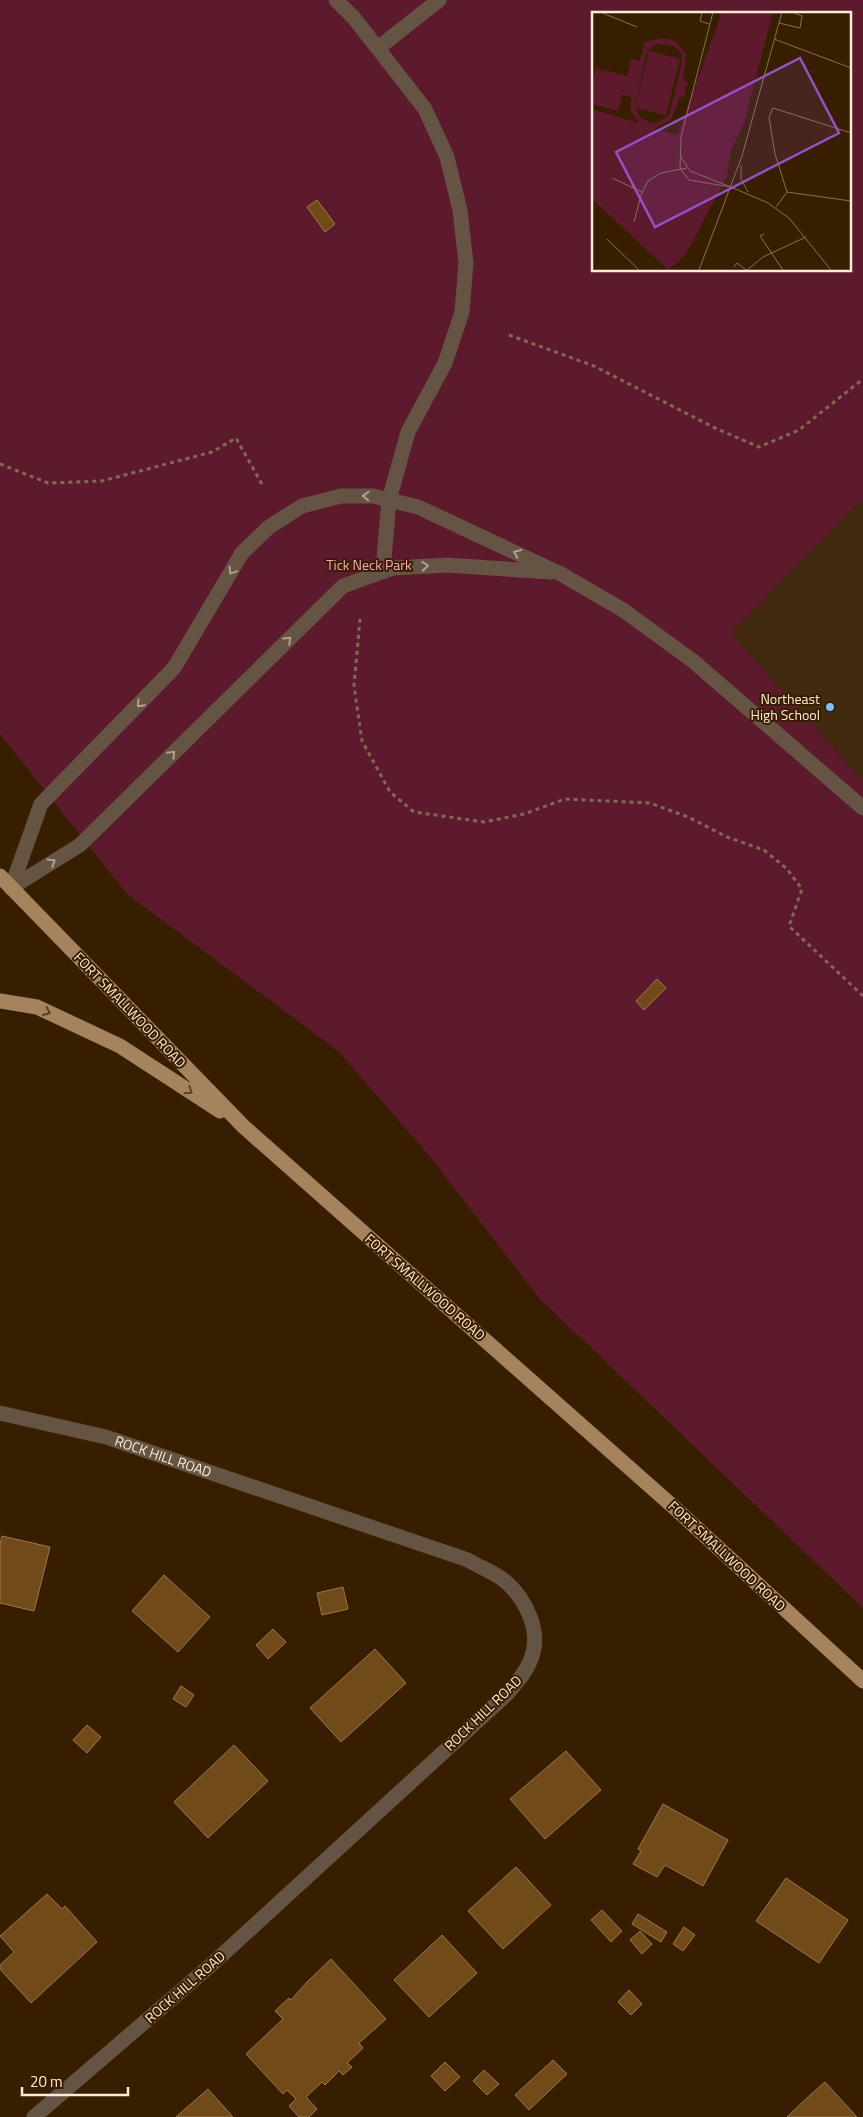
<svg xmlns="http://www.w3.org/2000/svg" width="863" height="2117" font-family="'Titillium Web',sans-serif">
<rect width="100%" height="100%" fill="#381e00"/>
<path fill="#412a0f" d="M863,499V781L731,633Z"/>
<path fill="#5d1a2d" fill-rule="evenodd" d="M0,0H863V499L731,633L863,781V1608L539,1298L428,1154L338,1051L127,894L0,734ZM593,14H849V270H593Z"/>
<path fill="#714a1a" stroke="#9f774c" d="M317,200L335,224L325,232L307,207Z
M657,979L666,988L644,1010L636,1001Z
M2,1536L50,1547L34,1611L0,1603V1544Z
M164,1575L210,1617L178,1652L132,1611Z
M343,1587L348,1609L322,1615L317,1593Z
M273,1629L286,1642L268,1659L256,1645Z
M375,1649L406,1683L341,1742L310,1708Z
M181,1686L194,1695L186,1707L173,1699Z
M87,1725L101,1737L87,1753L73,1740Z
M234,1745L268,1781L208,1838L174,1802Z
M566,1751L601,1790L545,1839L510,1799Z
M663,1804L728,1840L703,1886L665,1865L657,1877L633,1864L641,1851L638,1849Z
M516,1867L551,1905L503,1949L468,1911Z
M786,1878L848,1920L819,1963L756,1921Z
M47,1894L62,1909L65,1906L97,1942L31,2003L0,1969V1965L14,1952L0,1936Z
M602,1910L622,1931L611,1942L591,1920Z
M638,1914L667,1932L661,1942L632,1924Z
M684,1927L695,1935L683,1951L673,1944Z
M640,1931L652,1944L642,1954L630,1940Z
M442,1935L477,1973L429,2017L394,1980Z
M331,1959L386,2019L359,2043L363,2048L347,2063L352,2067L343,2075L339,2071L325,2085L322,2082L306,2097L317,2109L309,2117H299L289,2106L296,2099L287,2090L283,2094L246,2054L283,2019L275,2011L289,1998L291,2000L307,1982Z
M629,1990L642,2004L631,2015L618,2002Z
M553,2060L567,2074L529,2110L515,2095Z
M445,2062L460,2077L445,2091L431,2076Z
M484,2070L499,2084L487,2095L473,2081Z
M825,2082L857,2117H787L809,2096Z
M208,2089L233,2117H176L177,2116Z"/>
<g fill="none" stroke-linecap="round" stroke-linejoin="round">
<path stroke="#816a51" stroke-width="3" stroke-dasharray="4 4" stroke-linecap="butt" d="M509,335L594,366L715,428L759,447L799,430L863,379
M0,464L48,483L102,481L212,452L236,438L263,486
M360,619L354,686L362,741L390,792L414,812L484,822L524,814L565,799L650,803L688,817L727,837L764,850L787,869L802,889L789,926L863,996"/>
<g stroke="#655443" stroke-width="15">
<path d="M336,0L354,18L425,109L447,157L460,210L466,263L462,312L445,363L408,432L389,500L383,571"/>
<path d="M378,48L439,0"/>
<path d="M11,888L41,804L174,668L242,553L269,527L302,506L341,496H373L418,507L561,574L623,610L693,661L863,808"/>
<path d="M11,888L80,845L343,586L393,568L447,565L550,572"/>
<path id="s1" d="M0,1413L106,1437L468,1560C479,1567 494,1572 505,1581C526,1599 542,1632 531,1659C526,1673 516,1683 507,1694L211,1965L34,2117"/>
</g>
<path stroke="#a6835f" stroke-width="15" d="M0,876L244,1127L677,1510L863,1681
M0,1001L37,1007L120,1046L220,1111"/>
</g>
<defs><path id="oneway-chevron" d="M-2-3.5L2.5 0L-2 3.5" fill="none" stroke-width="1.6" stroke-linecap="round" stroke-linejoin="round" transform="scale(1.25)"/></defs>
<g stroke="#b2a08e">
<use href="#oneway-chevron" transform="translate(366 496) rotate(-178)"/>
<use href="#oneway-chevron" transform="translate(517 553) rotate(-155)"/>
<use href="#oneway-chevron" transform="translate(425 566) rotate(-4)"/>
<use href="#oneway-chevron" transform="translate(232 571) rotate(121)"/>
<use href="#oneway-chevron" transform="translate(288 640) rotate(-44)"/>
<use href="#oneway-chevron" transform="translate(140 704) rotate(134)"/>
<use href="#oneway-chevron" transform="translate(172 754) rotate(-45)"/>
<use href="#oneway-chevron" transform="translate(52 862) rotate(-32)"/>
</g>
<g stroke="#5e4121">
<use href="#oneway-chevron" transform="translate(47 1012) rotate(25)"/>
<use href="#oneway-chevron" transform="translate(189 1091) rotate(33)"/>
</g>
<circle fill="#7dbef9" stroke="#381e00" stroke-width="2" cx="830" cy="707" r="5"/>
<g text-anchor="middle" stroke-width="4" stroke-linejoin="round" paint-order="stroke">
<g font-size="14" fill="#fba8b8" stroke="#381e00">
<text x="369" y="570">Tick Neck Park</text>
</g>
<g font-size="14" fill="#feebd9" stroke="#381e00" text-anchor="end">
<text x="820" y="704">Northeast<tspan x="820" dy="16">High School</tspan></text>
</g>
<g font-size="14" fill="#feebd9" stroke="#381e00">
<text transform="translate(130 1010) rotate(46)" y="5">FORT SMALLWOOD ROAD</text>
<text transform="translate(425 1287) rotate(41)" y="5">FORT SMALLWOOD ROAD</text>
<text dy="5" stroke="none"><textPath href="#s1" startOffset="169">ROCK HILL ROAD</textPath></text>
<text transform="translate(727 1556) rotate(43)" y="5">FORT SMALLWOOD ROAD</text>
<text transform="translate(483 1713) rotate(-44)" y="5">ROCK HILL ROAD</text>
<text transform="translate(185 1987) rotate(-41)" y="5">ROCK HILL ROAD</text>
</g>
</g>
<g transform="translate(592 12)">
<rect width="259" height="259" fill="#381e00"/>
<path d="M130,0H181L152,111L139,139L135,164L93,244L76,258L0,187V97L47,111L39,99V85L30,83L26,99L0,92V72L4,56L35,64L39,47L48,49L52,30L70,26L82,28L94,41L91,68L96,70L92,85H88L79,108L63,116L85,123ZM64,32L82,34L89,41L90,51L77,103L67,110L59,111L49,106L43,96L74,103L88,47L57,39L43,95L54,43L58,36Z" fill="#5d1a2d" fill-rule="evenodd"/>
<path fill="none" stroke="#877057" stroke-width="1" d="M8,0L45,15M110,0L108,9L117,12M121,0L89,125L88,156L97,168L139,175M187,11L208,16L210,4L200,0M182,27L259,56M89,145L98,159L139,175M149,153V167L156,180M20,166L50,180M139,175L176,191L197,206L239,258M195,180L259,189M184,195L195,180L183,142L177,105L181,96L259,121M42,210L49,183L56,169L69,161L95,156M172,222L168,224L191,258M15,227L47,258M142,255L145,251L154,258M107,258L150,144L190,0M155,258L171,245L214,225"/>
<path fill="#9552c4" fill-opacity="0.15" stroke="#9552c4" stroke-width="2.5" d="M208,46L247,121L63,215L24,140Z"/>
<rect width="259" height="259" fill="none" stroke="#feebd9" stroke-width="2.5"/>
</g>
<path d="M22 2087v8h106v-8" fill="none" stroke="#feebd9" stroke-width="2.5"/>
<text x="30" y="2087" font-size="15" fill="#feebd9" stroke="#381e00" stroke-width="4" paint-order="stroke">20 m</text>
</svg>
